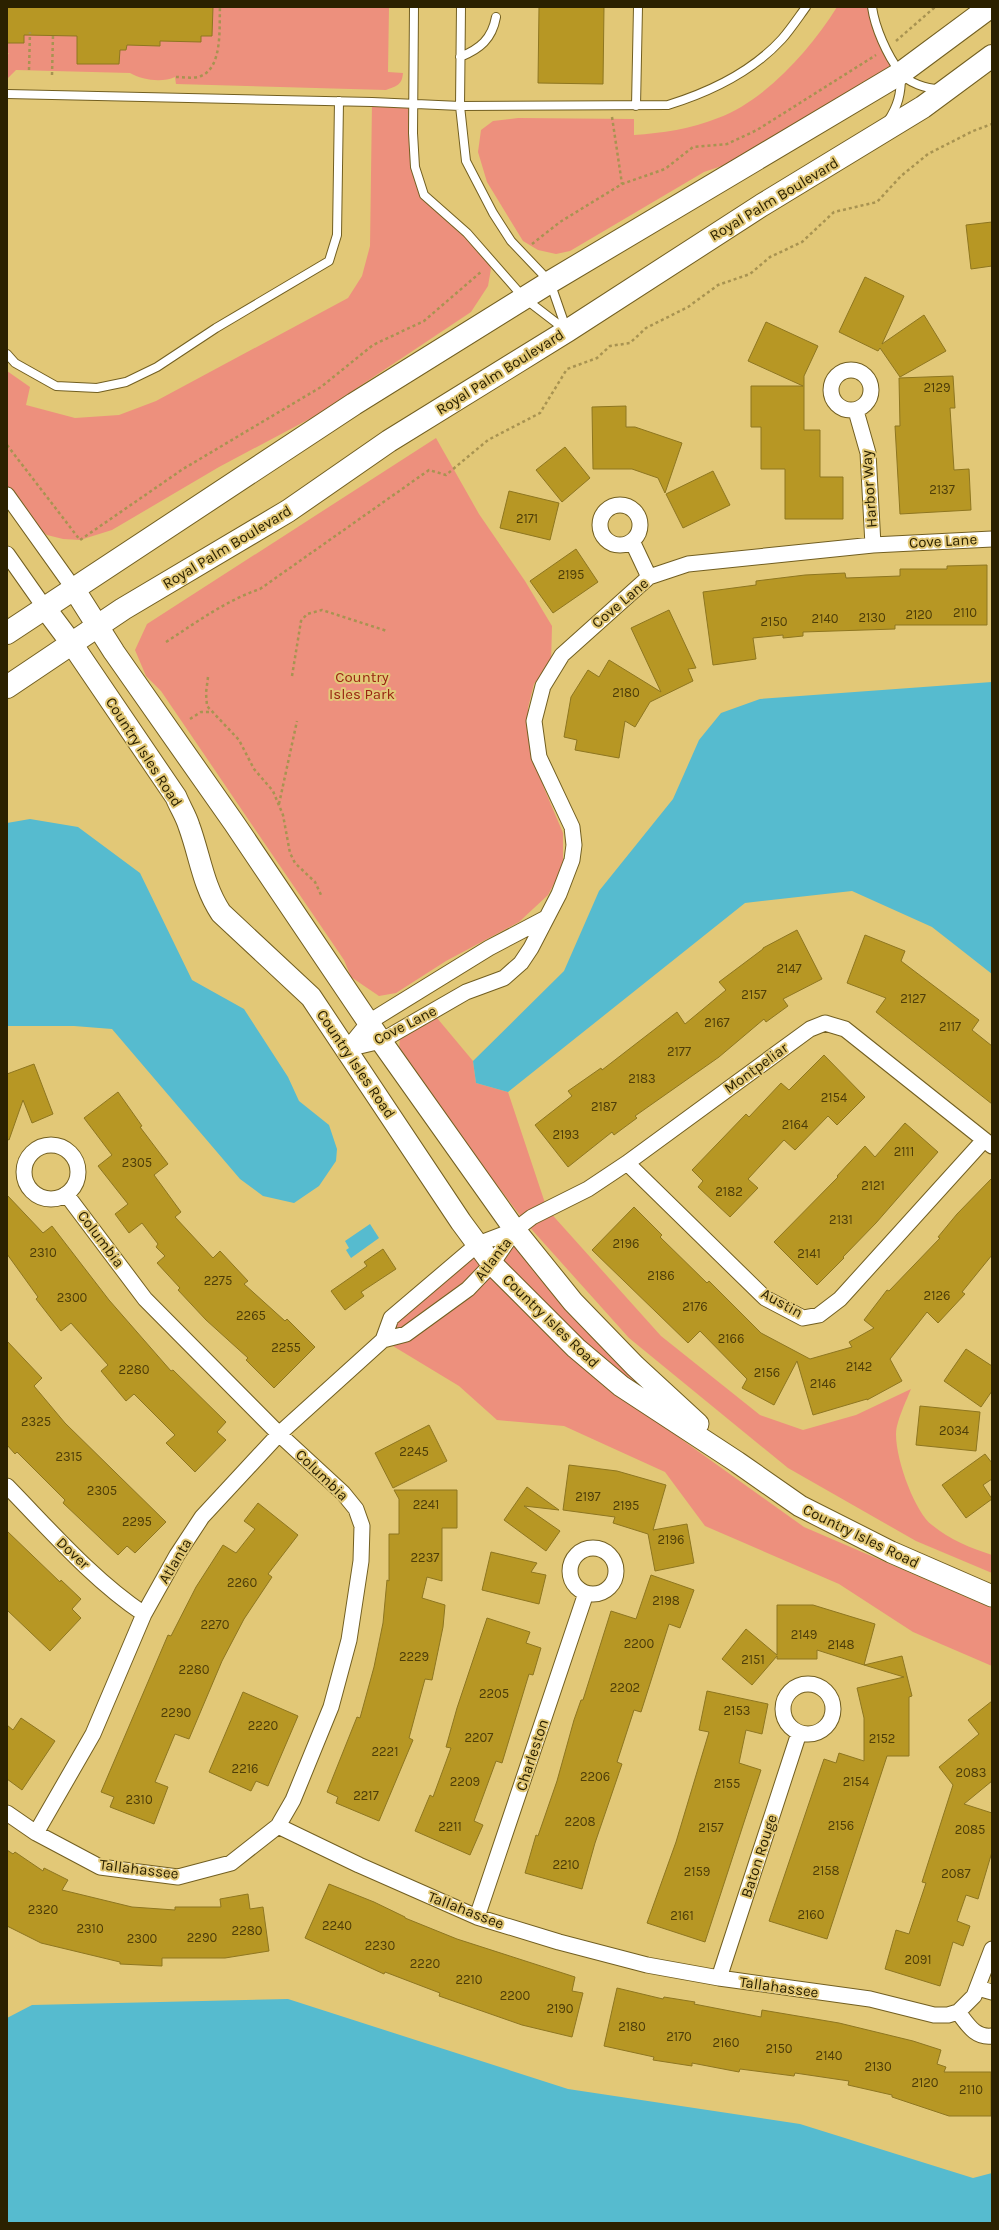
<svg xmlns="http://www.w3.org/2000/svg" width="999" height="2230" font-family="Karla,sans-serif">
<rect width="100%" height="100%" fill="#e2c877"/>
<path fill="#ed907d" d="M7,7H389L388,72L403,73C402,85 397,86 386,90L176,84L175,77C162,83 142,80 130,73L16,70L7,79V56L9,53H7Z
M837,7H869L893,64L748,157L704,172L570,251L556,254L538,250L523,241L487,182L478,152L481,130L493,121L518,118L634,119V135C662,133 691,129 718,118C766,100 810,50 837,7Z
M372,102L414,103L413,133L424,195L492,263L488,286L471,312L315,416L219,467L112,530L80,540L63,539L47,535L26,521L7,495V371L30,387L26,405L75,418L119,415L156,401L348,298L362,276L370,246Z
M436,438L479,514L525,581L552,626L551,663L534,684L528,708L530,741L544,788L563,833V867L548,895L519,922L446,961L396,993L379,996L351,977L344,960L161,691L146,676L135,650L147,624Z
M432,1012L473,1061L476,1083L508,1092L547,1209L661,1336L760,1415L803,1430L856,1415L911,1389C906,1401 900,1414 897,1426C891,1448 914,1512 932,1525C950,1540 971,1548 992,1555V1573L916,1541L788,1468L629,1338L525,1222L404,1063L399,1049L400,1037Z
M515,1230L656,1400L623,1387L681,1439L804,1527L992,1608V1666L913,1632L839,1584L705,1526L665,1472L564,1426L497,1420L459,1386L383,1340L391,1318L478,1244L492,1264Z"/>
<path fill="#56bbcf" d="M992,682V974L932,927L852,891L745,903L508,1092L476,1083L473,1061L564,971L599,891L673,799L699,740L721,713L760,699Z
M30,819L78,827L140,873L192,980L244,1009L288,1077L299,1101L329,1125L337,1149L336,1161L319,1186L294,1203L263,1196L240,1179L112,1029L74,1026H7V823Z
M370,1224L379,1238L351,1258L346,1250L349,1248L345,1241Z
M288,1999L568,2089L800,2124L973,2178L992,2173V2223H7V2018L32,2005Z"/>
<path fill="#b79724" stroke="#8e7620" d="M7,7H213L212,36H201V42L160,41V46L127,45L126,50H120L119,64H77V36L24,35V43H7Z
M539,7H604L603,84L538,83Z
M992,222V266L971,269L966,225Z
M865,277L904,296L882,344L924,315L946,351L900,377L880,348L878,351L839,332Z
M766,322L818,346L804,376V430H820V477H843V519H785V469H761V427H751V386H803L748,361Z
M953,376L955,408H950L954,470L969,469L971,510L900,514L895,426H900L899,378Z
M626,406V427H635L682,443L665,493L658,478L632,469H593L592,407Z
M565,447L590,478L562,502L536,470Z
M713,471L730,505L683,528L666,494Z
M509,491L559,503L550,540L500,528Z
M576,549L598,582L553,613L530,581Z
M987,565V625H895V629L803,632V636L783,638V635L753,638L756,659L713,665L703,592L756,585V581L805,575L845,573L846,578L900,576V569H947V566Z
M669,610L696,668L688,669L693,681L650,702L635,727L625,721L619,758L575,750L577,740L564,737L571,697L588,670L599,677L609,660L661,692L631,628Z
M797,930L822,979L783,999L788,1006L766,1022L764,1019L719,1057L635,1116L637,1118L614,1135L612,1132L568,1167L535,1125L572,1096L568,1091L601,1068L602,1070L677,1012L685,1024L726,990L719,982L763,949V948Z
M865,935L905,951L901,961L979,1020L972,1030L992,1046V1104L876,1012L886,998L847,983Z
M824,1055L865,1097L837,1125L828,1116L795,1150L784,1140L748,1179L758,1188L730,1217L698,1187L703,1181L692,1170L746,1114L749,1117L781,1083L789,1090Z
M34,1064L53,1114L32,1123L23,1100L9,1140L7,1139V1074Z
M118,1092L142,1126L140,1127L168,1164L154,1175L181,1212L175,1217L213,1258L220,1251L248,1281L244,1284L285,1321L287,1319L315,1347L274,1388L246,1360L248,1358L206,1320L178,1290L180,1288L157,1263L165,1256L156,1247L158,1244L142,1223L129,1233L115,1214L128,1204L98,1166L112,1155L84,1118Z
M905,1123L938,1152L876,1223L843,1257L844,1258L817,1285L774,1242L838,1177L837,1176L865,1146L875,1157Z
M992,1178V1255L962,1292L965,1294L938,1323L927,1312L890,1359L902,1381L867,1400V1399L813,1415L797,1361L774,1405L742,1388L747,1379L700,1331L688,1343L592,1250L634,1207L662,1235L660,1237L707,1283L709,1281L761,1333L810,1359L852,1347L849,1342L874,1328L864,1320L887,1290L889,1291L940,1238L938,1237L957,1214Z
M7,1195L43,1233L52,1226L109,1300L171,1371L173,1370L226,1422L217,1432L226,1440L195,1472L166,1443L175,1435L134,1394L126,1401L101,1371L108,1365L71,1323L61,1331L36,1299L38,1297L7,1254Z
M383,1249L396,1269L361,1292L364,1296L345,1310L331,1291L367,1266L364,1262Z
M7,1341L42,1378L34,1386L65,1423L166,1522L135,1553L127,1546L118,1555L63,1503L65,1500L17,1452L15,1454L7,1445Z
M966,1349L992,1366V1391L981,1407L944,1381Z
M920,1406L980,1412L976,1451L916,1445Z
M429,1425L447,1461L393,1488L375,1453Z
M985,1454L992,1463V1479L983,1485L992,1499L966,1518L942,1485Z
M569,1465L617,1471L666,1485L653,1530L687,1524L694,1563L655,1571L648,1534L613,1523L615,1517L563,1510Z
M527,1487L559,1510L524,1506L560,1531L546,1551L504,1520Z
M394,1490H457V1528H442V1581L427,1577L422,1598L445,1605L443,1627L432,1680L425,1679L409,1738L413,1740L379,1821L336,1803L338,1797L327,1792L357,1717L360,1718L374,1667L383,1623L387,1580L389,1581V1534H399V1499Z
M258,1503L298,1535L268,1574L272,1577L244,1619L222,1661L189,1739L175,1734L155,1782L168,1787L154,1824L110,1807L114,1797L101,1792L168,1635L171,1636L196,1587L223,1545L236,1553L255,1529L244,1521Z
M7,1531L60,1582L61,1580L81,1599L72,1609L81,1618L50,1651L7,1610Z
M491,1552L537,1563L531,1572L546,1575L539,1604L482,1590Z
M651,1575L694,1590L680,1628L669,1624L641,1712L634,1710L617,1762L622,1764L595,1843L582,1889L525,1873L536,1835L538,1836L557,1781L574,1720L581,1700H583L611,1611L636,1619Z
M777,1605H813L875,1624L864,1665L817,1650V1659H777V1656L752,1685L722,1659L746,1629L777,1655Z
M487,1618L530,1632L526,1643L541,1648L533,1675L529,1674L502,1763L496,1761L474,1821L483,1825L470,1855L415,1831L430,1795L433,1797L451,1748L446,1747L457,1708Z
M902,1656L912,1696L909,1697V1756H887L827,1939L769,1921L824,1759L836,1763L839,1753L864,1761V1718L857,1688L904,1677L864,1665Z
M707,1691L768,1704L762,1734L746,1730L739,1763L761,1770L705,1942L647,1923L676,1842L709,1732L699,1730Z
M243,1692L298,1716L268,1786L256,1781L251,1791L209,1772Z
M992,1701V1781L964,1804L992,1813V1852L978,1899L966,1895L957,1921L970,1926L963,1946L953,1942L940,1986L885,1969L896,1930L909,1934L926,1883L922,1882L953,1785L939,1767L979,1734L968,1720Z
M21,1718L55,1741L22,1790L7,1779V1725L13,1730Z
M7,1850L13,1854L15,1852L43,1871L44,1868L68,1880L62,1890L132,1907L175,1910V1907H221L220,1899L248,1894L250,1909L263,1907L269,1951L225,1958H162V1966L120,1964V1962L41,1943L7,1926Z
M329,1884L374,1902L405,1917V1918L457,1939L575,1977L572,1991L583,1993L572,2037L522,2025L439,1996L440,1993L385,1972L384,1974L305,1938Z
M617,1988L663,1999L664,1997L695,2002L694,2004L761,2017L762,2010L839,2023L913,2041L941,2050L937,2064L946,2067L944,2072H991V2116H949L892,2097V2095L848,2085L849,2081L795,2073L794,2076L740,2069L739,2072L692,2063V2066L653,2060L654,2057L604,2046Z"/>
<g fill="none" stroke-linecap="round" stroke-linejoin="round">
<g stroke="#725f21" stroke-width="10">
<path id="lane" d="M414,7L413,133L415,167L424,195L467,233L524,298L567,331L550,282L511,241L493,213L466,161L460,106L461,7
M872,7C875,28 887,55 900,72C908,83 927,89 939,89
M460,57C480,49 492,39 496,17
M7,94L372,102L460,106L668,105C710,92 751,73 782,39C790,30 798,18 806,7
M636,106L638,7
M888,121C898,106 901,94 901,76
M7,354L15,363L56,386L97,388L126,382L157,367L216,328L329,261L337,235L339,101"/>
</g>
<g stroke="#725f21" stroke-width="17">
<path id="street" d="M831 390a20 20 0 1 1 40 0a20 20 0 1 1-40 0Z
M856,411L868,453L873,545
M7,495L74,589
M600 525a20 20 0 1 1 40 0a20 20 0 1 1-40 0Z
M632,541L649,577
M7,554L45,608
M347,1049L381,1041L466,992L504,978L521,963L531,948L559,894L572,860L574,845L572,827L539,757L534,721L543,686L562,655L649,577L688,564L873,545L992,539
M347,1049L369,1022L489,948L546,918
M24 1172a27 27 0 1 1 54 0a27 27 0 1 1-54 0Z
M627,1163L765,1298L803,1318L819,1315L840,1299L984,1140
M383,1340L406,1334L468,1289L492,1264L515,1230L532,1217L588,1189L627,1163L810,1029L825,1023L845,1029L992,1146
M7,1486C50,1530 93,1580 144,1614
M570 1571a23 23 0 1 1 46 0a23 23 0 1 1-46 0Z
M783 1709a25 25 0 1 1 50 0a25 25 0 1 1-50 0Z
M7,1813L36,1833L100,1867L178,1877L231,1863L278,1826L293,1800L331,1707L349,1640L361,1561L362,1526L356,1509L343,1493L279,1434L145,1299L66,1194
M278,1826L359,1865L477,1917L559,1942L647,1965L719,1978L870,1999L934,2015H948L958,2012L974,1996L992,1949
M36,1833L93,1734L144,1614L177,1555L202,1517L279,1434L383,1340L391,1318L478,1244L515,1230
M477,1917L586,1593
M719,1978L799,1733
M978,1988L992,1992
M958,2012C968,2025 975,2038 992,2036"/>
</g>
<g stroke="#725f21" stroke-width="23">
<path id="secondary" d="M74,589L114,652L234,823L381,1041L515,1230L573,1302L635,1366L698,1424
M45,608L72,644L176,797C180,807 186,816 189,826C200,856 203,886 221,913L311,997L461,1222L492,1264L576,1348L621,1386L737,1462L800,1506L891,1552L992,1596"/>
</g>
<g stroke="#725f21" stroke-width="24">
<path id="primary" d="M7,633L354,404L550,282L901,73L990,7
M7,687L123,609L288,511L389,441L567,331L762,205L923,107L992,56"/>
</g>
<path stroke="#a89351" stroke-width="2.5" stroke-dasharray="3 3" stroke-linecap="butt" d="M896,41L935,7
M29,70L30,32
M52,75L53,35
M176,77C183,77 194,79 201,76C223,67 219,27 220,7
M612,117L622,184
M532,244L560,222L622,184L665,169L693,147L727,144L757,130L876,55
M7,445L80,540L183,469L321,387L373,345L424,321L482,271
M166,642C197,622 225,601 260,589L429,470L446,475L488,440L540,413L567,369L597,358L610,346L630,343L646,328L688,307L718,285L750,274L770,257L802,242L834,212L877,202L901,176L928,154L973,131L992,124
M292,676L301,621L307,614L322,610L387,631
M208,677L206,693L207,706L239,740L254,769L273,791L283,815L290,853L295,863L315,882L322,897
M190,719L201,712H211
M279,804L297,721"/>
<use href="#lane" stroke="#fff" stroke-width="8"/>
<use href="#street" stroke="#fff" stroke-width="15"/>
<use href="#secondary" stroke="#fff" stroke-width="21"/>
<use href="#primary" stroke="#fff" stroke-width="22"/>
</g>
<g text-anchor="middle" stroke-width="4" stroke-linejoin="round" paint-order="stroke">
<g font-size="13" fill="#4e3e09">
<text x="937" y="392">2129</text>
<text x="942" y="494">2137</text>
<text x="527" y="523">2171</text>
<text x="571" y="579">2195</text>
<text x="965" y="617">2110</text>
<text x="919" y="619">2120</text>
<text x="872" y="622">2130</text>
<text x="825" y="623">2140</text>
<text x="774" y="626">2150</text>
<text x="626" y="697">2180</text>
<text x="789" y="973">2147</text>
<text x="754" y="999">2157</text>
<text x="913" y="1003">2127</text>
<text x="717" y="1027">2167</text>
<text x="950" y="1031">2117</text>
<text x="679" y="1056">2177</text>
<text x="642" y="1083">2183</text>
<text x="834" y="1102">2154</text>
<text x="604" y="1111">2187</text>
<text x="795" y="1129">2164</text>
<text x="566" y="1139">2193</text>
<text x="904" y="1156">2111</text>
<text x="137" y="1167">2305</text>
<text x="873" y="1190">2121</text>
<text x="729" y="1196">2182</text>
<text x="841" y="1224">2131</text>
<text x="626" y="1248">2196</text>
<text x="43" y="1257">2310</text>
<text x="809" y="1258">2141</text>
<text x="661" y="1280">2186</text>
<text x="218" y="1285">2275</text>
<text x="937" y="1300">2126</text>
<text x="72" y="1302">2300</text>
<text x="695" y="1311">2176</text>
<text x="251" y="1320">2265</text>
<text x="731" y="1343">2166</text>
<text x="286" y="1352">2255</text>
<text x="859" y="1371">2142</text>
<text x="134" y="1374">2280</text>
<text x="767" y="1377">2156</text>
<text x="823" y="1388">2146</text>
<text x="36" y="1426">2325</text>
<text x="954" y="1435">2034</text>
<text x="414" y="1456">2245</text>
<text x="69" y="1461">2315</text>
<text x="102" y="1495">2305</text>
<text x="588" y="1501">2197</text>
<text x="426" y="1509">2241</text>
<text x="626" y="1510">2195</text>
<text x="137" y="1526">2295</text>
<text x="671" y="1544">2196</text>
<text x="425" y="1562">2237</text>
<text x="242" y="1587">2260</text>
<text x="666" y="1605">2198</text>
<text x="215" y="1629">2270</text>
<text x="804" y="1639">2149</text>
<text x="639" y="1648">2200</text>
<text x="841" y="1649">2148</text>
<text x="414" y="1661">2229</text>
<text x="753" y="1664">2151</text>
<text x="194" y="1674">2280</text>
<text x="625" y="1692">2202</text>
<text x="494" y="1698">2205</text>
<text x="737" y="1715">2153</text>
<text x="176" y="1717">2290</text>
<text x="263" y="1730">2220</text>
<text x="479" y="1742">2207</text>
<text x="882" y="1743">2152</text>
<text x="385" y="1756">2221</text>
<text x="245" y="1773">2216</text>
<text x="971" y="1777">2083</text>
<text x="595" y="1781">2206</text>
<text x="465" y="1786">2209</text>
<text x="856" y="1786">2154</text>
<text x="727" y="1788">2155</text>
<text x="366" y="1800">2217</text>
<text x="139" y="1804">2310</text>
<text x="580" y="1826">2208</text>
<text x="841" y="1830">2156</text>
<text x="450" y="1831">2211</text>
<text x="711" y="1832">2157</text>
<text x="970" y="1834">2085</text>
<text x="566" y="1869">2210</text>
<text x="826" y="1875">2158</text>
<text x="697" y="1876">2159</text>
<text x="956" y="1878">2087</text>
<text x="43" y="1914">2320</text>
<text x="811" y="1919">2160</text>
<text x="682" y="1920">2161</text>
<text x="337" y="1930">2240</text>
<text x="90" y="1933">2310</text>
<text x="247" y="1935">2280</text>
<text x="202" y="1942">2290</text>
<text x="142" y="1943">2300</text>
<text x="380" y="1950">2230</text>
<text x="918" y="1964">2091</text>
<text x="425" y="1968">2220</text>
<text x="469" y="1984">2210</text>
<text x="515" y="2000">2200</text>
<text x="560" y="2013">2190</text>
<text x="632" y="2031">2180</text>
<text x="679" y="2041">2170</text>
<text x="726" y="2047">2160</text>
<text x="779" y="2053">2150</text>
<text x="829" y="2060">2140</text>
<text x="878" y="2071">2130</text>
<text x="925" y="2087">2120</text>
<text x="971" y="2094">2110</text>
</g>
<g font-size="15" fill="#2b2100" stroke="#e2c877">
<text transform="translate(774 199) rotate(-31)" y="5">Royal Palm Boulevard</text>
<text transform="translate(500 372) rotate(-32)" y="5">Royal Palm Boulevard</text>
<text transform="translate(869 489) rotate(-94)" y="5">Harbor Way</text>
<text transform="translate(943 541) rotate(-3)" y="5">Cove Lane</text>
<text transform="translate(227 547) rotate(-31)" y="5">Royal Palm Boulevard</text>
<text transform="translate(620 603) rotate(-40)" y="5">Cove Lane</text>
<text transform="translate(144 752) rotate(57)" y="5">Country Isles Road</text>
<text transform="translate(405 1025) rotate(-27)" y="5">Cove Lane</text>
<text transform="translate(356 1064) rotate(56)" y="5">Country Isles Road</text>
<text transform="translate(756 1068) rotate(-36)" y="5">Montpeliar</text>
<text transform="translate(101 1239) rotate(53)" y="5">Columbia</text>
<text transform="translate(493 1259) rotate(-52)" y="5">Atlanta</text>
<text transform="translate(782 1303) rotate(29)" y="5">Austin</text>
<text transform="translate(551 1321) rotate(44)" y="5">Country Isles Road</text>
<text transform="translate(322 1475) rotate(44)" y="5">Columbia</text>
<text transform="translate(861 1536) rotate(26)" y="5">Country Isles Road</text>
<text transform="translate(73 1553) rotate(43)" y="5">Dover</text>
<text transform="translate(175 1561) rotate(-59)" y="5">Atlanta</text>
<text transform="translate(532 1755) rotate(-72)" y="5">Charleston</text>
<text transform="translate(759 1856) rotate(-72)" y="5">Baton Rouge</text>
<text transform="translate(139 1869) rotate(7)" y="5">Tallahassee</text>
<text transform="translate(466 1910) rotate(21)" y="5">Tallahassee</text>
<text transform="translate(779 1987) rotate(8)" y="5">Tallahassee</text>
</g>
<g font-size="15" fill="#982611" stroke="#e2c877">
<text x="362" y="682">Country<tspan x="362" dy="17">Isles Park</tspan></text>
</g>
</g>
<rect width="999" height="2230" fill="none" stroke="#2b2100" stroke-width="16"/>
</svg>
